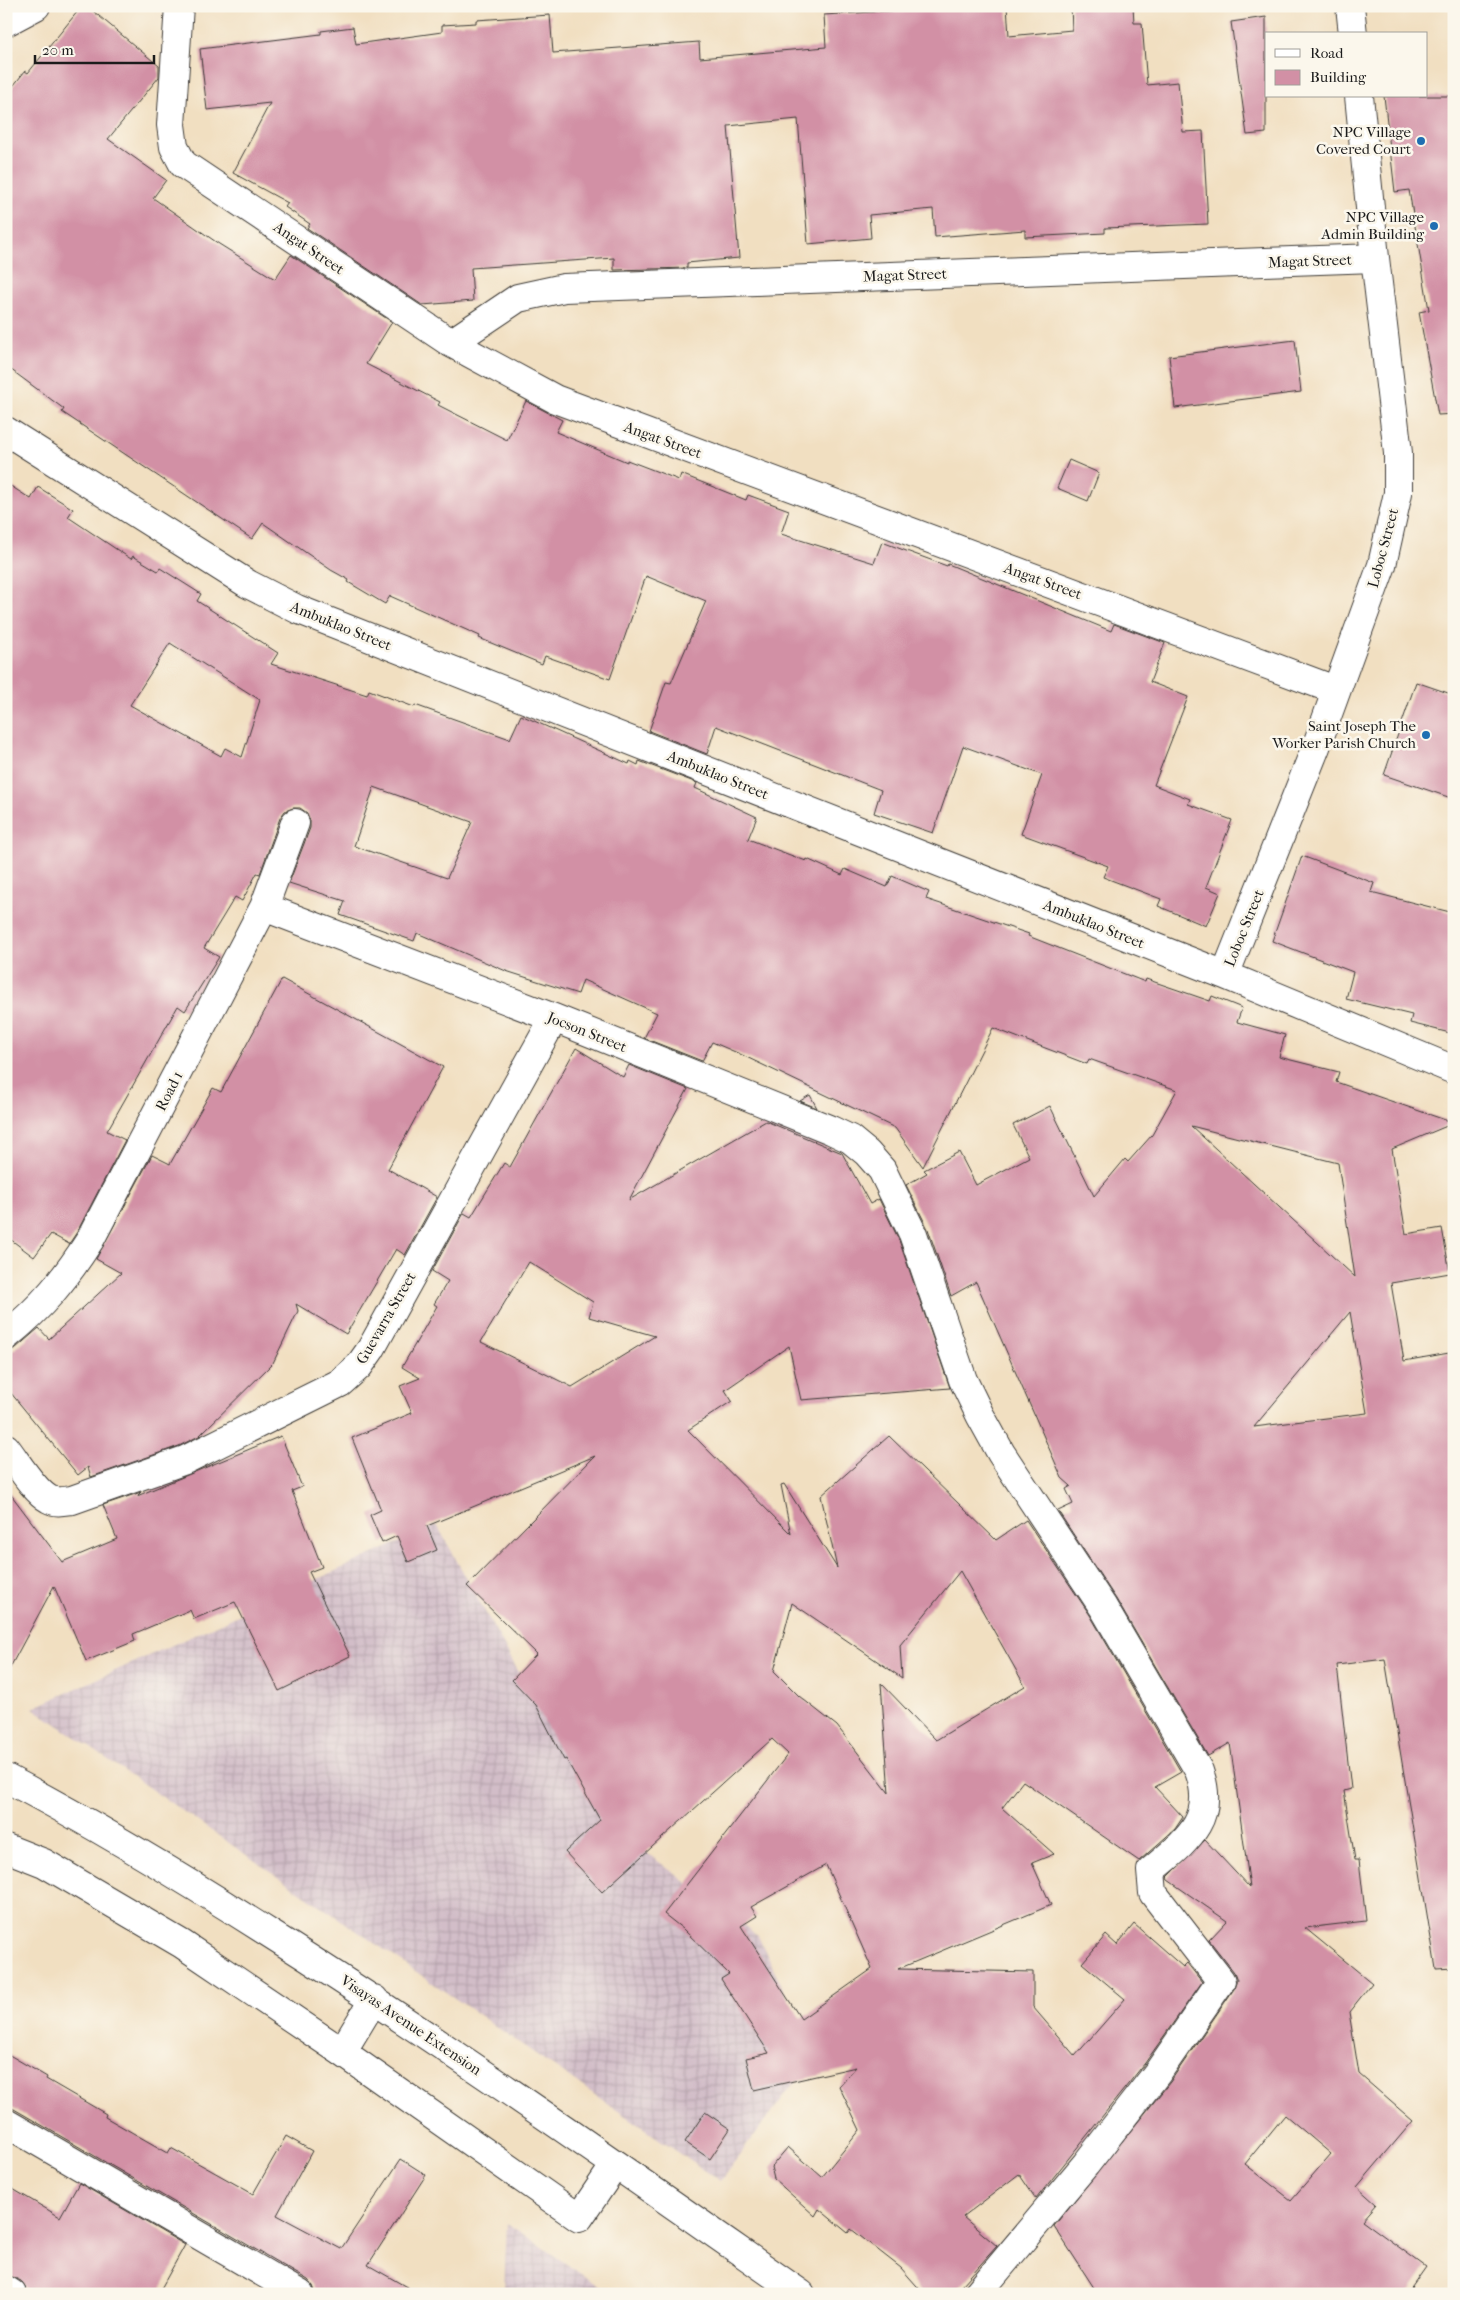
<svg xmlns="http://www.w3.org/2000/svg" width="1460" height="2300" font-family="'IM FELL French Canon',serif">
<defs>
<pattern id="industrial-grid" width="8" height="8" patternUnits="userSpaceOnUse" patternTransform="scale(1.25)"><rect width="8" height="8" fill="#d2bdc8"/><path d="M0 4h8M4 0v8" fill="none" stroke="#b4a2ab"/></pattern>
</defs>
<rect width="100%" height="100%" fill="#fbf7ec"/>
<filter id="ink" filterUnits="userSpaceOnUse"><feTurbulence type="fractalNoise" baseFrequency=".02" numOctaves="2"/><feDisplacementMap in="SourceGraphic" scale="10" xChannelSelector="R" yChannelSelector="G"/><feConvolveMatrix kernelMatrix="1 2 1 2 8 2 1 2 1" color-interpolation-filters="sRGB"/></filter>
<filter id="wash" filterUnits="userSpaceOnUse"><feTurbulence type="fractalNoise" baseFrequency=".0096" numOctaves="4" result="noise"/><feDisplacementMap in="SourceGraphic" scale="20" xChannelSelector="R" yChannelSelector="G"/><feGaussianBlur stdDeviation="1.12" result="paint"/><feColorMatrix in="noise" values="0 0 0 0 0 0 0 0 0 0 0 0 0 0 0 0 0 1.4 0 .05"/><feComposite in="paint" operator="in"/></filter>
<g filter="url(#wash)">
<rect width="100%" height="100%" fill="#f1dfc1"/>
<path fill="url(#industrial-grid)" d="M437,1525L599,1817L758,1936L815,2055L720,2181L33,1708Z
M507,2223L610,2294H504Z"/>
<g id="blocks">
<path fill="#d290a5" fill-rule="evenodd" d="M82,6H87L159,66V77L108,139L166,180L153,198L219,244L275,279L291,255L392,322L366,364L440,402L438,405L507,440L526,401L562,420L556,432L627,462V460L679,480L681,474L746,500L748,495L789,510L781,534L874,563L882,542L947,566L948,564L1111,631L1114,624L1165,643L1150,682L1188,697L1154,785L1190,799L1188,804L1232,820L1206,887L1220,893L1206,926L1158,906L1161,899L1103,877L1108,866L1021,834L1042,775L963,746L933,833L874,813L881,790L716,726L707,754L649,731L666,682L671,683L706,601L646,576L610,679L545,656L542,664L479,638L480,636L390,596L385,604L348,582L349,580L331,570L263,523L252,539L62,412L64,409L6,366V95L25,71L28,73Z
M969,6H1007L1009,36L1072,30L1071,6H1133L1134,23H1142L1147,85L1178,82L1183,132L1203,131L1208,224L1105,228V233L1025,237V230L935,237L933,209L869,215L871,238L808,244L798,119L728,126L739,258L687,263V268L614,270V258L471,268L473,301L422,305L307,228L310,224L285,207L288,203L233,173L270,103L207,110L200,49L321,34V31L353,27L356,44L442,32V25L476,23V20L550,15L553,53L699,42L700,58L826,47L824,15Z
M1266,17V133L1247,135L1231,22Z
M1384,96H1454V414L1438,415L1419,312L1429,310L1409,190L1395,192Z
M1295,340L1301,392L1175,408L1169,356Z
M1069,460L1099,473L1088,501L1057,488Z
M6,483L31,499L38,487L73,509L68,517L131,559L133,556L158,571L160,568L201,594L197,601L278,653L271,664L367,695L369,690L414,707L415,705L510,739L521,715L629,764L630,761L638,765L639,761L697,783L695,788L757,817L748,839L806,861L807,859L842,875L845,869L887,887L892,876L929,892L926,899L1029,934L1028,936L1145,982L1146,979L1210,1001L1212,996L1242,1008L1237,1022L1285,1035L1279,1057L1339,1072L1336,1082L1454,1123L1392,1149L1406,1234L1442,1228L1450,1273L1391,1283L1404,1361L1449,1353L1454,1385V1968L1436,1969L1385,1659L1337,1665L1351,1789L1344,1791L1355,1860H1359L1366,1921L1305,1928L1372,1983L1349,2012L1359,2074L1413,2121L1357,2187L1376,2204L1362,2220L1426,2267L1407,2294H1098L1054,2226L1170,2082L1234,1989L1237,1980L1234,1972L1209,1940L1227,1921L1168,1880L1167,1878L1205,1840L1250,1888L1230,1743L1208,1756L1116,1599L1058,1511L1073,1504L1066,1489L1071,1486L1062,1478L976,1282L951,1296L928,1229L906,1185L927,1173L924,1170L959,1152L976,1185L1029,1157L1013,1125L1050,1106L1094,1196L1125,1159L1128,1162L1152,1135L1177,1090L1089,1059L1087,1064L993,1028L923,1167L895,1128L740,1054L712,1042L702,1061L644,1038L657,1013L583,980L578,994L506,971L417,933L414,941L340,915L345,901L289,883L310,828V821L307,813L300,808H293L285,811L280,818L260,874L257,873L242,901L235,897L204,948L219,957L185,1011L178,1006L107,1131L125,1140L77,1232L69,1244L51,1234L34,1257L6,1236ZM170,643L260,700L242,757L225,748L221,756L130,705ZM374,787L472,822L447,878L354,846ZM1191,1126L1338,1163L1355,1277ZM1350,1312L1367,1413L1254,1427ZM1285,2115L1331,2154L1291,2200L1245,2164Z
M1416,682L1454,695V799L1384,775Z
M1302,856L1374,883L1371,892L1454,913V1034L1410,1023L1412,1015L1346,999L1353,972L1272,941Z
M282,979L443,1067L388,1169L437,1197L405,1255L396,1249L346,1334L296,1304L298,1311L273,1363L199,1436L179,1446L91,1477L88,1467L78,1475L6,1387V1353L16,1348L39,1328L49,1339L121,1273L96,1259L152,1155L170,1164L213,1088L221,1092Z
M576,1048L623,1077L629,1065L688,1089L629,1200L766,1121L842,1153L870,1204L879,1199L899,1240L950,1388L801,1400L789,1346L725,1390L732,1401L688,1430L791,1534L781,1485L784,1484L837,1568L821,1496L889,1436L996,1540L1026,1520L1090,1615L1181,1772L1155,1787L1183,1817L1175,1829L1139,1861L1023,1781L1002,1808L1054,1854L1032,1863L1051,1905L898,1969L1033,1972V2007L1075,2056L1125,1999L1082,1963L1106,1935L1117,1945L1134,1924L1183,1967L1187,1963L1202,1982L1145,2063L1036,2199L1019,2174L963,2217L997,2246L954,2294H924L901,2268L851,2229L848,2233L819,2209L815,2216L774,2179L771,2167L788,2147L822,2177L860,2130L839,2086L856,2067L754,2090L746,2058L769,2053L721,1979L729,1974L683,1929L664,1914L788,1754L772,1739L602,1892L565,1852L600,1820L566,1759L564,1760L536,1705L512,1680L537,1654L467,1586L595,1456L427,1526L437,1550L408,1562L397,1536L382,1543L370,1515L381,1510L352,1438L412,1413L400,1386L420,1378L402,1367L437,1306L434,1304L448,1281L432,1271L464,1213L471,1217L504,1163L510,1167ZM529,1262L593,1302L589,1317L655,1336L572,1387L481,1342ZM960,1571L1025,1686L936,1740L881,1683L889,1793L837,1726L799,1696L774,1671L792,1603L902,1678L900,1645ZM826,1865L872,1969L801,2019L741,1926L757,1916L751,1907Z
M810,1095L817,1108L800,1101Z
M281,1436L302,1487L292,1491L322,1567L309,1572L350,1656L279,1691L235,1602L194,1619L190,1610L133,1634L135,1641L86,1661L54,1586L6,1675V1488L62,1562L117,1539L103,1505L141,1492L137,1496Z
M6,2053L47,2077L46,2079L106,2114L105,2117L168,2153L171,2148L253,2194L286,2136L312,2151L277,2215L341,2249L401,2159L426,2175L368,2265L419,2294H316L313,2286L308,2280L14,2109L6,2107Z
M705,2112L730,2129L710,2159L685,2142Z
M79,2183L185,2245L158,2294H32L27,2291L21,2281L6,2274V2185L60,2217Z"/>
</g>
</g>
<g filter="url(#ink)">
<use href="#blocks" fill-opacity="0" stroke="#3c3935" stroke-width="1"/>
<g fill="none" stroke-linecap="round" stroke-linejoin="round">
<g stroke="#3c3935" stroke-width="30">
<path id="minor" d="M179,6L171,125L174,147L183,164L451,343L555,399L1335,690
M1350,6L1353,34
M6,22L36,6
M451,343L518,298L564,288L1375,258
M6,431L248,584L297,609L1225,975L1454,1070
M264,907L554,1018L831,1130L850,1139L867,1153L882,1170L913,1234L963,1380L980,1415L1001,1453L1103,1607L1199,1771C1217,1820 1186,1841 1151,1871L1153,1893L1221,1981L1158,2072L1086,2164L977,2294
M1225,975L1316,747L1382,565L1398,493V453L1375,258L1359,96
M6,1336C42,1307 65,1279 90,1240L264,907L295,823
M6,1448C17,1462 34,1491 49,1499C56,1503 64,1501 72,1500L185,1460L340,1383L359,1366L371,1349L554,1018
M6,1778C96,1825 183,1878 269,1933C450,2047 625,2171 801,2294
M6,1848L44,1863L182,1944L342,2052L579,2218L615,2165
M342,2052L374,1999
M6,2123L300,2294
M6,2290L12,2294"/>
</g>
<use href="#minor" stroke="#fff" stroke-width="28"/>
</g>
</g>
<g fill="#1f6fb2" stroke="#fbf7ec" stroke-width="2">
<circle cx="1421" cy="141" r="5"/>
<circle cx="1434" cy="226" r="5"/>
<circle cx="1426" cy="735" r="5"/>
</g>
<g text-anchor="middle" stroke-width="5" stroke-linejoin="round" paint-order="stroke">
<g font-size="15" fill="#1c1c1c" stroke="#fbf7ec" text-anchor="end">
<text x="1411" y="137">NPC Village<tspan x="1411" dy="17">Covered Court</tspan></text>
<text x="1424" y="222">NPC Village<tspan x="1424" dy="17">Admin Building</tspan></text>
<text x="1416" y="731">Saint Joseph The<tspan x="1416" dy="17">Worker Parish Church</tspan></text>
</g>
<g font-size="15" fill="#1c1c1c" stroke="#fbf7ec">
<text transform="translate(309 248) rotate(34)" y="5">Angat Street</text>
<text transform="translate(1310 261) rotate(-2)" y="5">Magat Street</text>
<text transform="translate(905 275) rotate(-2)" y="5">Magat Street</text>
<text transform="translate(663 440) rotate(20)" y="5">Angat Street</text>
<text transform="translate(1383 548) rotate(-75)" y="5">Loboc Street</text>
<text transform="translate(1043 581) rotate(20)" y="5">Angat Street</text>
<text transform="translate(341 626) rotate(22)" y="5">Ambuklao Street</text>
<text transform="translate(718 775) rotate(22)" y="5">Ambuklao Street</text>
<text transform="translate(1094 924) rotate(22)" y="5">Ambuklao Street</text>
<text transform="translate(1244 928) rotate(-68)" y="5">Loboc Street</text>
<text transform="translate(587 1032) rotate(22)" y="5">Jocson Street</text>
<text transform="translate(169 1091) rotate(-63)" y="5">Road 1</text>
<text transform="translate(386 1318) rotate(-60)" y="5">Guevarra Street</text>
<text transform="translate(411 2025) rotate(34)" y="5">Visayas Avenue Extension</text>
</g>
</g>
<rect width="1460" height="2300" fill="none" stroke="#fbf7ec" stroke-width="25"/>
<rect x="1265" y="32" width="162" height="65" fill="#fbf7ec" stroke="#a29f99"/>
<rect x="1275" y="49" width="25" height="8" fill="#ffffff" stroke="#a29f99"/>
<text x="1310" y="58" font-size="15" fill="#1c1c1c">Road</text>
<rect x="1275" y="70" width="25" height="15" fill="#d290a5" stroke="#a29f99"/>
<text x="1310" y="82" font-size="15" fill="#1c1c1c">Building</text>
<path d="M35 55v8h119v-8" fill="none" stroke="#1c1c1c" stroke-width="2.5"/>
<text x="42" y="55" font-size="15" fill="#1c1c1c" stroke="#fbf7ec" stroke-width="4" paint-order="stroke">20 m</text>
</svg>
